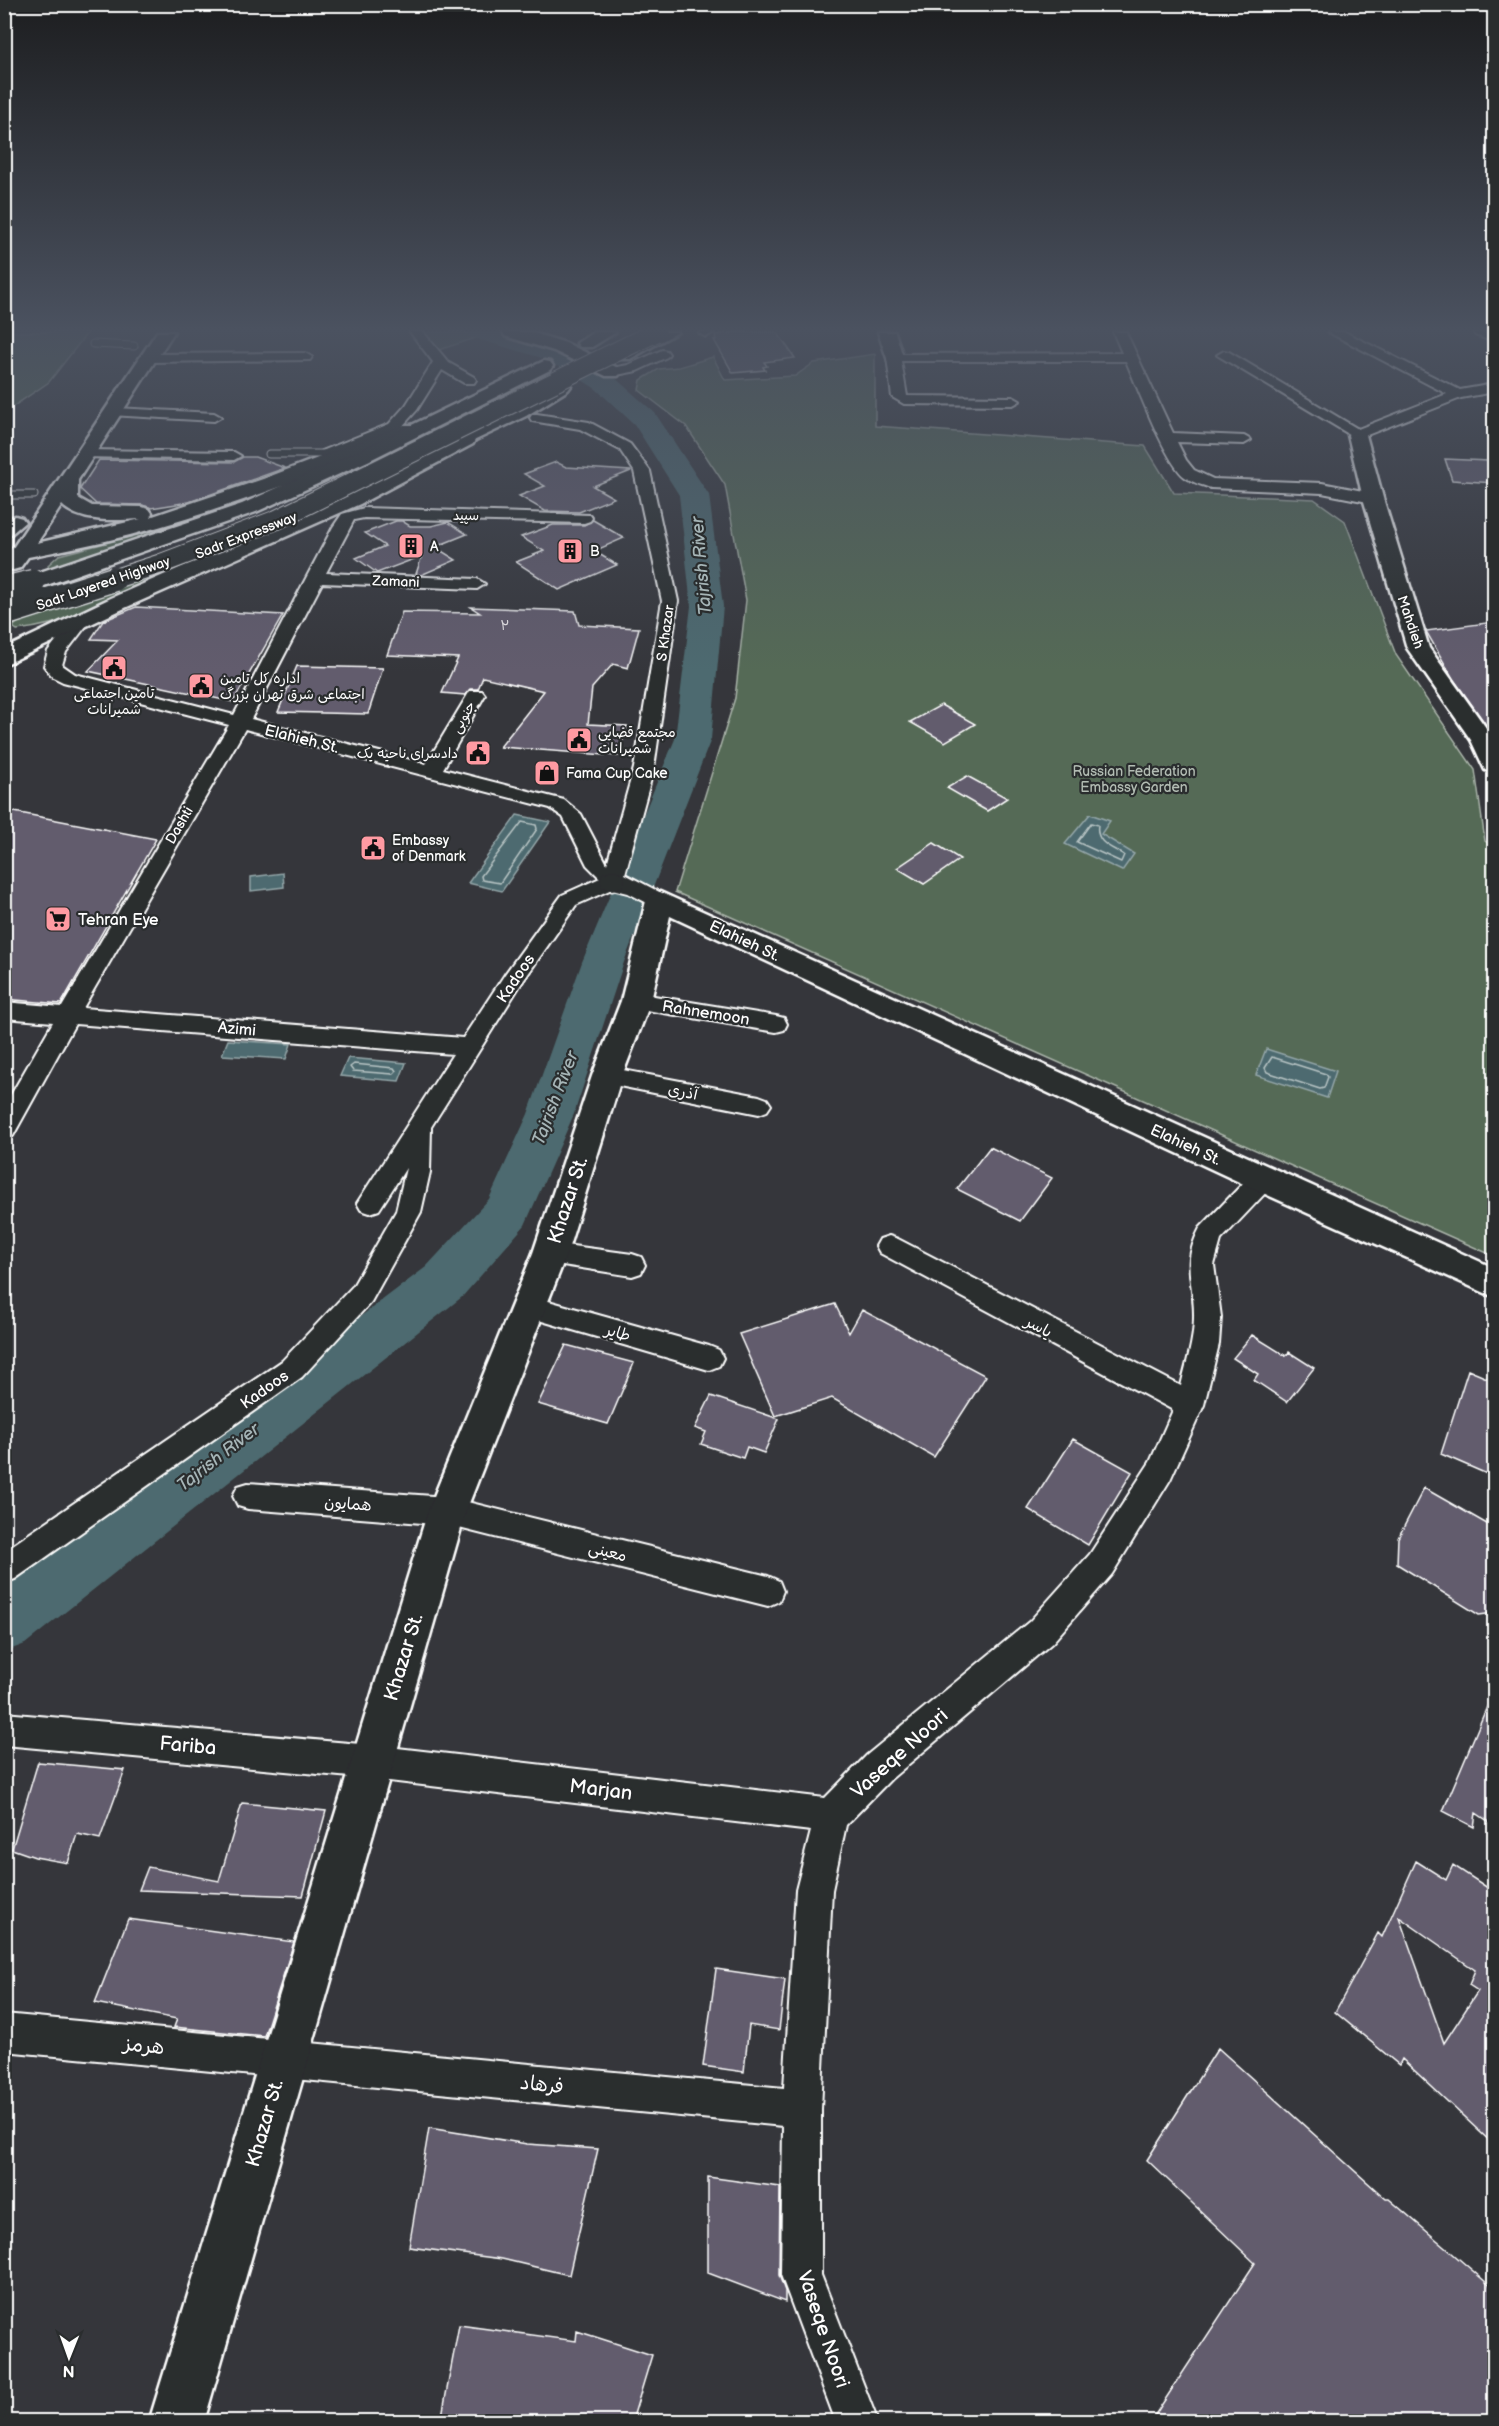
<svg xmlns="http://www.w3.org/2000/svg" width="1499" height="2426" font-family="'Balsamiq Sans','Playpen Sans Arabic',sans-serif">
<rect width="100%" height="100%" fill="#35363b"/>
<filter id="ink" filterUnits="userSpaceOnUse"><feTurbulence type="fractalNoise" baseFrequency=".0167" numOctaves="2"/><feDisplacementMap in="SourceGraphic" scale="12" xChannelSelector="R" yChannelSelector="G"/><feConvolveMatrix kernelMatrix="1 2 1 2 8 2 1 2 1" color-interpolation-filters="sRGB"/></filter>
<g filter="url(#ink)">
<path fill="#556a56" stroke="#aab4aa" stroke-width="1.5" d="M5,332H88L49,382L5,412Z
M424,332H464L479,337L439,350Z
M875,354V426L1145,446L1174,493L1314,499L1345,521L1396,655L1475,770L1485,841L1494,847V1256L675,892L735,698L746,600L725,485L686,426L639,390L641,380L659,369L679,367L713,357L725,380L795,376L814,363Z
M310,473L233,510L71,563L49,568L48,565L59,555L176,525Z
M195,563C138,588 80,623 17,630L13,627L18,622Z"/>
<path fill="#4d6b6f" stroke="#94a6a9" stroke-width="1.5" d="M1090,814L1110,821L1101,834L1134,854L1122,871L1065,844Z
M517,815L550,822L502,891L468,883Z
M283,873L284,887L251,891V877Z
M228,1040L291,1044L286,1059L222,1055Z
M1266,1049L1336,1071L1327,1098L1256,1075Z
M348,1058L406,1063L399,1081L340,1076Z"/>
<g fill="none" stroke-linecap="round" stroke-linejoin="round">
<path stroke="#b8c4c5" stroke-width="1.5" d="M522,822L536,825L537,829L500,883L482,880L481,876Z
M1091,823L1098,825C1095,843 1111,847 1124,855L1121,862L1077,842Z
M1272,1057L1326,1074L1328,1077L1324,1088L1320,1089L1267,1072L1265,1068Z
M354,1064L394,1068L396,1071L393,1074L353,1071L350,1067Z"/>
<path fill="#4d6b6f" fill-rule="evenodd" d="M467,332H508L557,347L589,361L614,377L655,413L709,495L723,606L711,739L624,962L574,1114L525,1225L462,1297L25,1644L4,1652V1586L426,1267L489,1199L528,1114L582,962L675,739L691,606L679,495L634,424L596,389L571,373L539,357L470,337Z"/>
</g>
<path fill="#625c6d" stroke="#fff" stroke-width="1.5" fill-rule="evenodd" d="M739,332H777L795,358L764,362L767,366L763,367L765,370L733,373L714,340H716L715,335Z
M243,457H255L285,468L189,502L151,508L142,505L96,504L80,489L99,460L234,462Z
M1445,459L1488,461L1494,483L1452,480Z
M556,462L566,467L631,471L593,486L614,498L579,512L545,511L519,496L545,486L524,474Z
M593,520L624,538L594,551L617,565L559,590L516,562L544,551L521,537L553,525H584Z
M396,521H402L410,526H431L448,522L467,534L435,547L456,560L421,575L416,574L422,556L377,573L356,558L385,546L365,533Z
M136,607L283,615L233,702L88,671L118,640L91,639L103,621Z
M471,607L575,611L579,625L639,628L628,668L613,664L592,688L588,724L627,726L618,756L500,747L544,691L483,677L478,689H470L465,695L442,693L458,658L387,655L402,612L480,613Z
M1494,622V736L1454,680L1426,631Z
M297,666L383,668L368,714L278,712Z
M941,705L975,724L945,742L910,722Z
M967,776L1007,798L987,811L947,788Z
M4,810L156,839L61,1004L4,999Z
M934,843L960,859L924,884L897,868Z
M990,1147L1052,1178L1020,1221L957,1189Z
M835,1304L849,1333L862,1310L986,1376L934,1457L832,1398L775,1416L739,1334Z
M1252,1335L1286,1356L1289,1352L1314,1368L1287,1402L1254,1380L1258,1374L1233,1358Z
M566,1345L634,1363L608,1424L538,1404Z
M1468,1370L1494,1381V1477L1441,1454Z
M711,1396L779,1419L764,1453L747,1447L743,1458L701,1444L706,1432L695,1428Z
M1073,1439L1132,1472L1088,1545L1028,1509Z
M1424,1488L1494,1528V1613L1479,1615L1397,1564L1398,1538Z
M1494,1690V1825L1476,1813L1474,1827L1443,1811Z
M38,1762L125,1770L100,1839L77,1834L68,1863L35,1857L12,1849Z
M242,1803L326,1811L303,1896L139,1890L148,1867L219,1881Z
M1416,1861L1446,1880L1453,1865L1494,1892V2145L1402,2059L1399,2065L1335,2012L1378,1933L1382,1937ZM1399,1917L1475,1970L1469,1985L1478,1991L1444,2043Z
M128,1919L294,1942L264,2036L174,2027L177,2019L95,2003Z
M716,1969L785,1979L779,2030L749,2025L744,2072L703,2066Z
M1218,2048L1386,2199H1389L1494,2289V2421H1151L1255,2263L1147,2160Z
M429,2128L527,2144L598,2149L569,2275L502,2259L409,2247Z
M708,2177L780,2187L779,2275L785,2291V2302L708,2273Z
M459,2325L576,2341L577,2331L652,2355L632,2421H441Z"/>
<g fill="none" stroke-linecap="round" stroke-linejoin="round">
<g stroke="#fff" stroke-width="9">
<path id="lane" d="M93,344L134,346
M269,454H327
M4,495H34"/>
</g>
<g stroke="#fff" stroke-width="4">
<path id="street" d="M410,332H423L449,363L474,377L476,380L474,383H464L442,370L417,410L399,430L332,457H322L320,454L322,451L389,424L406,405L433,362Z
M714,332L706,337L699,333L700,332Z
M1113,332H1126L1173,433L1244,436L1251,440L1244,444L1177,442L1186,460L1194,470L1213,479L1322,483L1373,493L1381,498L1373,503L1322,493L1211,488C1202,485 1193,483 1185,477C1166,463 1137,386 1126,361H901L907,396L1013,397L1020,401L1013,405L904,404L892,397L887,357L889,354L1122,353Z
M1328,332H1345L1460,390L1494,384V392L1461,398L1357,439L1217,355L1224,351L1229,352L1358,429L1447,394Z
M1474,332L1494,333V342L1475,335Z
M662,350L667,351L669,354L667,357L637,371L612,376L605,372L607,369L628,365Z
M305,353L312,357L310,360L150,362L143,358L150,354Z
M115,408L214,413L221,417L214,421L110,415L108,412Z
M537,414L589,422L630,444L650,471L678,601L654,768L625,874L667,896L671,901L667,906L660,908L653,906L628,893L612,889L576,905L521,984L431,1127L430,1172L421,1212L371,1302L302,1377L15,1579L4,1583V1551L282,1361L353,1286L396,1211L406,1168L379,1210L370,1213L361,1210L357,1203L453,1054L75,1024L13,1136L4,1139V1107L53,1022L4,1018V1002L62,1007L229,725L63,682L53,677L44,666L48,651L78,613H90L93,617L66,652L62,665L75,674L234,715L333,527L342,514L364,508L590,515L592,518L590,521L584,523L364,518L354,520L326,573L477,579L485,584L477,589L322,583L251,719L426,764L470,691H482L485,695L443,769L564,800L581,814L607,864L634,768L662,601L634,471L620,450L580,429L532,421L530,418L532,415ZM245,729L550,808L563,817L587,865L600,878L562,895L505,974L463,1038L83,1008Z
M86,450L234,452L241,456L234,460L81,457L79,454Z
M636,993L776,1016L784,1018L787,1024L784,1030L776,1032L628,1007L625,1001L628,995Z
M607,1067L759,1096L767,1099L771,1105L767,1111L759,1114L599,1082L595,1076L599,1070Z
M1263,1169L1272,1172L1276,1179L1272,1186L1221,1240L1214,1265L1221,1317L1219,1344L1204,1405L1170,1480L1112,1574L1052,1643L891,1779L846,1825L832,1890L821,2109V2275L878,2422H836L781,2275L783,2126L4,2051V2014L784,2088L796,1890L811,1831L372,1779L4,1745V1713L372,1745L825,1798L867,1755L1030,1621L1090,1554L1150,1462L1173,1410L880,1253L876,1246L880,1239L889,1236L898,1239L1181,1386C1186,1364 1194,1341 1194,1318C1195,1281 1180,1266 1200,1228L1254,1172Z
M550,1243L632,1254L641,1257L645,1265L641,1273L632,1276L550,1263L541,1260L537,1253L541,1246Z
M527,1295L709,1346L719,1350L723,1358L719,1366L709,1370L518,1314L514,1306L518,1298Z
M248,1483L447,1497L768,1576L779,1581L783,1591L779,1601L768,1606L447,1525L248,1509L238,1506L233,1496L238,1486Z"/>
</g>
<g stroke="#fff" stroke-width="5">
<path id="secondary" d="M503,332H530L566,343L618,368L621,372L618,376H606L554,351L505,336Z
M878,332H895L903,357L900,361H888Z
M1357,429L1364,431L1366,435L1383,498L1429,648L1494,739V772L1485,770L1471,740L1407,648L1363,498L1348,435L1350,431Z
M15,516L22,518L25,522L11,534L4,536V520Z
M613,870L623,873L625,881L622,887L612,890L602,887L600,879L603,873Z
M660,892L1494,1268V1297L1252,1188L670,916L651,1001L622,1076L567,1253L466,1511L204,2422H149L428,1511L533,1253L592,1076L621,1001L646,901L650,895Z"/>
</g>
<g stroke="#fff" stroke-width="5">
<path id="primary" d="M157,332H174L78,480V498L92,506L142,507L149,509L152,513L150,517L263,479L404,425H418L420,429L418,433C323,471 229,509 130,535C96,544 62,550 28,557L20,568L13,570L6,568L4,550L13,548ZM62,505C81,524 117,520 141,519L37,543Z
M466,434L473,436L475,440L473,444L360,504L127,607L4,665V649L111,598L346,495Z"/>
</g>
<g stroke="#fff" stroke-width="5">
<path id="highway" d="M594,332H616L592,347H580L577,343Z
M656,332H678L630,359H618L615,355L618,351Z
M544,361L550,362L553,366L550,370L368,461L256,512L41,587L33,588L25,587L22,582L25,577L242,504L354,453Z
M562,381L568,382L571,386L568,390L526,416L360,495H346L343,491L346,487L514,408Z"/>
</g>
<use href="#lane" stroke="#2a2d2e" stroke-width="7"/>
<use href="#street" fill="#2a2d2e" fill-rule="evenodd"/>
<use href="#secondary" fill="#2a2d2e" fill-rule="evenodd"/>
<use href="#primary" fill="#2a2d2e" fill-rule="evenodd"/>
<use href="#highway" fill="#2a2d2e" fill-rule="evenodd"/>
<g stroke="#fff" stroke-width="21" stroke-linecap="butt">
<path id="highway-bridge-far1" d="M110,580L160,564L276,520L656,332"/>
</g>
<g stroke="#fff" stroke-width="27" stroke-linecap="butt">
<path id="highway-bridge" d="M4,589L33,582
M4,614L114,579"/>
</g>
<use href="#highway-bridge-far1" stroke="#2a2d2e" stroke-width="19"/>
<use href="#highway-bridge" stroke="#2a2d2e" stroke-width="24"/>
</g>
</g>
<linearGradient id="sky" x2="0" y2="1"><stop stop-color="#1d1e20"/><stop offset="0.49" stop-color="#4b5260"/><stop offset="1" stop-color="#4b5260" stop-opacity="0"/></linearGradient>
<rect width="1499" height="672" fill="url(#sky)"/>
<defs>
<g id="building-square" transform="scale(1.35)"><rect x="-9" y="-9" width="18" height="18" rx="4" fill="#ff9aa2" stroke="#2a2d2e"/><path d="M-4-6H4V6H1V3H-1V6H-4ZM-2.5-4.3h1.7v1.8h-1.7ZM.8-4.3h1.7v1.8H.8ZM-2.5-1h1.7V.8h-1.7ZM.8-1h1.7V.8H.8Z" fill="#111"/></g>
<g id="civic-square" transform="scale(1.35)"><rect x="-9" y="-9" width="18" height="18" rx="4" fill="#ff9aa2" stroke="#2a2d2e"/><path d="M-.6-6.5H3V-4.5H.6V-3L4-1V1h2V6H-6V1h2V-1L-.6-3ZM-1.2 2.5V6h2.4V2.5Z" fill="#111"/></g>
<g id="shop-square" transform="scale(1.35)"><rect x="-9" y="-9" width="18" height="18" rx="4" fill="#ff9aa2" stroke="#2a2d2e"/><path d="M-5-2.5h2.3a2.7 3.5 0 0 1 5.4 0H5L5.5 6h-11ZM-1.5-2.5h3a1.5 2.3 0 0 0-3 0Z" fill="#111"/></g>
<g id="supermarket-square" transform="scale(1.35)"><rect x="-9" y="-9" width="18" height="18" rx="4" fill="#ff9aa2" stroke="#2a2d2e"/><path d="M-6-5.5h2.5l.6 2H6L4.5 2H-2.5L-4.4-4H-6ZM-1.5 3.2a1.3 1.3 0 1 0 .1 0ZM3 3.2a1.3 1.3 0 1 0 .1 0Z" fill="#111"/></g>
</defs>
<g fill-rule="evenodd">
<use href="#building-square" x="411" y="546"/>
<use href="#building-square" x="570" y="551"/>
<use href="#civic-square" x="114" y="668"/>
<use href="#civic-square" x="201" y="686"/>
<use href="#civic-square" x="579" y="740"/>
<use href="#civic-square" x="478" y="753"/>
<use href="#shop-square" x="547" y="773"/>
<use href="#civic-square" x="373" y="848"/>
<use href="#supermarket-square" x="58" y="919"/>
</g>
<g text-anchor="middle" stroke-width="4.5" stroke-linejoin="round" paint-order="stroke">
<g font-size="14" fill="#fff" stroke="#2a2d2e">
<text transform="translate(466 515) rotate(1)" y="5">سپید</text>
<text transform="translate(246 535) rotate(-21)" y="5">Sadr Expressway</text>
<text transform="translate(396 581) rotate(2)" y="5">Zamani</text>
<text transform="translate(103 583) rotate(-19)" y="5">Sadr Layered Highway</text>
<text transform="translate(1411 622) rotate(71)" y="5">Mahdieh</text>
<text transform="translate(665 633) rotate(-82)" y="5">S Khazar</text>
<text transform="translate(463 717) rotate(-60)" y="5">جنوبی</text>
<text transform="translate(179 825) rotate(-60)" y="5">Dashti</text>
</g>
<g font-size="14" fill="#fff" stroke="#2a2d2e" text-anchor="start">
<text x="430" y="551">A</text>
<text x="590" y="556">B</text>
<text x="220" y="683">اداره کل تامین<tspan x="220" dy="16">اجتماعی شرق تهران بزرگ</tspan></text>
<text x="114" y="698" text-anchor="middle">تامین اجتماعی<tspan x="114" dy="16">شمیرانات</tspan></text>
<text x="598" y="737">مجتمع قضایی<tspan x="598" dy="16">شمیرانات</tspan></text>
<text x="458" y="758" text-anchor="end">دادسرای ناحیه یک</text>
<text x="566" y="778">Fama Cup Cake</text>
<text x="392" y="845">Embassy<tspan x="392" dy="16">of Denmark</tspan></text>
</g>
<g font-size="14" fill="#d8d6da">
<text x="505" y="630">۲</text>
</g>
<g font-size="14" fill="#b2bcb3" stroke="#2a2d2e">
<text x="1134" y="776">Russian Federation<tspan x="1134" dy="16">Embassy Garden</tspan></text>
</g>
<g font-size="16" fill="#fff" stroke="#2a2d2e">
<text transform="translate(302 738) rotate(14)" y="6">Elahieh St.</text>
<text transform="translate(745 940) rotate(25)" y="6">Elahieh St.</text>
<text transform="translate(515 978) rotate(-56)" y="6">Kadoos</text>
<text transform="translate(706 1012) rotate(9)" y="6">Rahnemoon</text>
<text transform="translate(237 1028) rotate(5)" y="6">Azimi</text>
<text transform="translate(683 1091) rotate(11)" y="6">آذری</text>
<text transform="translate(1186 1144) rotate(25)" y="6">Elahieh St.</text>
<text transform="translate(1039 1326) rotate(28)" y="6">یاسر</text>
<text transform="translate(618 1332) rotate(16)" y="6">طایر</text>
<text transform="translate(264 1389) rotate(-35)" y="6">Kadoos</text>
<text transform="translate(348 1503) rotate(4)" y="6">همایون</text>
<text transform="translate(608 1551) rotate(14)" y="6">معینی</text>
</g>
<g font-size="16" fill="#fff" stroke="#2a2d2e" text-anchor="start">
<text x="78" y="925">Tehran Eye</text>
</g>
<g font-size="18" font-style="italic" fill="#a6b5b7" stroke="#2a2d2e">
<text transform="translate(701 566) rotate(-95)" y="6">Tajrish River</text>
<text transform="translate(555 1098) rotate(-69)" y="6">Tajrish River</text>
<text transform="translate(218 1457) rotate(-38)" y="6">Tajrish River</text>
</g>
<g font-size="20" fill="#fff" stroke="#2a2d2e">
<text transform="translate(567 1200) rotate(-72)" y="7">Khazar St.</text>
<text transform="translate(403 1657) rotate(-73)" y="7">Khazar St.</text>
<text transform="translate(188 1745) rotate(5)" y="7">Fariba</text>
<text transform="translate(899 1753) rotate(-42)" y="7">Vaseqe Noori</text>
<text transform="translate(601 1789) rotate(7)" y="7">Marjan</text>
<text transform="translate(144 2045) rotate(6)" y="7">هرمز</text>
<text transform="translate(542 2084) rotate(6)" y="7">فرهاد</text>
<text transform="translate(264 2123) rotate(-74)" y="7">Khazar St.</text>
<text transform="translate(824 2329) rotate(71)" y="7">Vaseqe Noori</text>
</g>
</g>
<rect width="1499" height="2426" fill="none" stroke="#2a2d2e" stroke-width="24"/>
<rect x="12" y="12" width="1475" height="2402" fill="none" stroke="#fff" stroke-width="2" filter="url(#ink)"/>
<g transform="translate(69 2357) rotate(181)" stroke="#2a2d2e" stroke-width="4.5" paint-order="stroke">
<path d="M0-4.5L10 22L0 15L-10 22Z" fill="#ffffff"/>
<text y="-9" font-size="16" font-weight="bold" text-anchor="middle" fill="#ffffff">N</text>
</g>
</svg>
